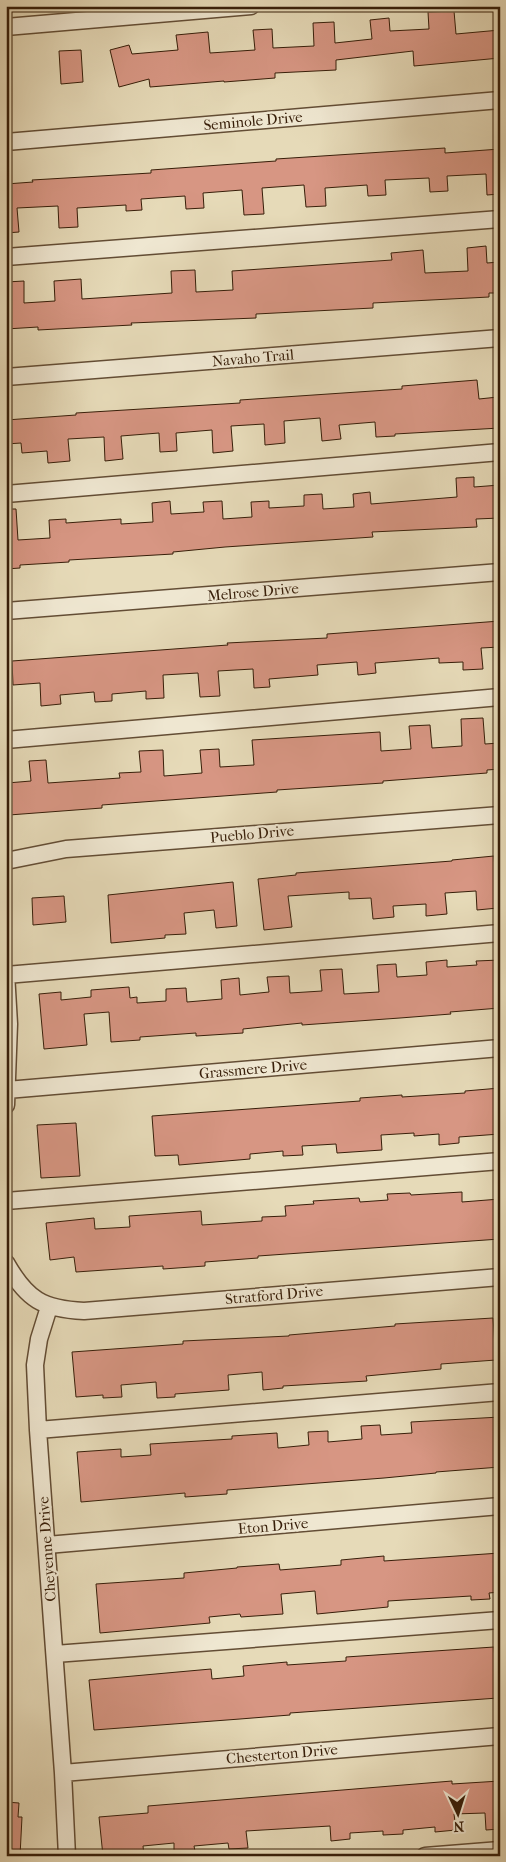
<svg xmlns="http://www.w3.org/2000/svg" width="506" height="1862" font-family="'IM FELL French Canon',serif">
<rect width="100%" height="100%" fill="#e6dab8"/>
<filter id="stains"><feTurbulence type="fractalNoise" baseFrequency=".004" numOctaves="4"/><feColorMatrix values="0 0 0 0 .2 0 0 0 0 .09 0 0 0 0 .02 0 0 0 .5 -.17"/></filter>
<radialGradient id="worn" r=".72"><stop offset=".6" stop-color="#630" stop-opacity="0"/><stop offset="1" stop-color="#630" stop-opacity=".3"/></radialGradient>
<path fill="#d79683" stroke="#371e09" d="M454,11L456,34L500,30V58L414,66L413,51L336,60V70L275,73V78L224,82V81L150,87L149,79L119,87L110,50L129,45L132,54L178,50L176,35L208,32L210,53L255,50L253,30L272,29L273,48L314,46L313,23L334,22L335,43L372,39L370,20L389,18L390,31L429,29L428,12Z
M81,50L83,82L61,84L59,51Z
M445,148V153L500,149V194L487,195L486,174L447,176L448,191L430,192L429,178L385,180L386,195L368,196L367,185L325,188L326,206L306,207L304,185L262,188L264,214L244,215L242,190L203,193L204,208L186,209L185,196L141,199L142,210L126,211V205L77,208L78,227L59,228L58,206L17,208L19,232L6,233V184L33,182L32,180L151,173V170L276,161V159Z
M486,246L487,263L500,262V293H489V297L373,303V308L256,314V318L131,323L132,325L38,330V327L6,329V282L24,281V303L55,301L54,281L81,279L82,299L172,293L171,271L195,270L196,292L233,290L232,271L392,260L391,253L423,250L425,273L468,271L467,248Z
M477,380L479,399L498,397L500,428L395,434V436L376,437L375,422L339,425L341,439L322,441L320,418L284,421L285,443L265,445L264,424L231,426L233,451L213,453L212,430L176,433L177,451L160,452L159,433L121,436L123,459L105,461L104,437L68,439L70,461L48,463L47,451L22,453L21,443L6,444V420L76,415V413L240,403V400L402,389V386Z
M474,477V487L500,485V518L476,519L477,527L372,532L373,537L225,547L173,552V554L69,560V562L20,565V568L6,569V509H16L18,540L50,538L49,520L66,519V523L121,519V524L153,522L152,503L170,501L171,514L204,512L203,502L222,501L223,519L252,517L251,502L269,501V508L304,506V495L322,494L323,509L354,507L353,494L370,492L371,504L457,497L456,478Z
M500,621V647L481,648L483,669L463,670V662L439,663V658L375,663L376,673L358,675L357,662L317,665L318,675L269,679L270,687L254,688L253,669L218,671L220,696L200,697L198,673L163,675L164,698L146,699V691L112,694V701L95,702L94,692L60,695L61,704L41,706L40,683L13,685L12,661L228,645L227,643L327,638V634Z
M483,718L485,744L500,743V769L487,770V773L383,781V783L277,790V792L102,805V808L9,815L7,783L31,781L29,761L46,760L48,783L120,778L119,773L141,772L139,751L163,750L164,776L202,773L200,750L219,749L220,767L254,765L252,740L380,732L381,751L411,749L409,726L430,725L432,748L462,746L461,719Z
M494,856L498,908L477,910L476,891L445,893L447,914L426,916V904L393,906L394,917L373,919L371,898L349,899V892L288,896L292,927L264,930L258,879L296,875V873L452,861V860Z
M233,882L237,926L216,928L214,910L184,913L186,934L165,935V938L111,943L108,895Z
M64,896L66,922L33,925L32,898Z
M447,960V967L477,965L476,961L500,960V1008L450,1012L451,1014L400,1018L302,1025V1023L243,1029V1033L196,1036V1033L140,1037V1040L111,1042L109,1012L84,1014L87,1045L44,1049L39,994L61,992V1000L91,997V990L129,987L130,998L137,997V1003L166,1001V989L186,988L187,1002L222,999L221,980L239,978L240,995L269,992L267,977L289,976L290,993L322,991L320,970L342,969L344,994L379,992L377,965L396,964L397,977L427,975L426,962Z
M500,1088V1134L459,1137V1143L439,1145V1134L414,1136V1133L381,1135L382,1150L337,1153L336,1144L302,1146L303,1155L283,1156V1151L250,1154V1159L179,1165L178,1155L155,1156L152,1116L360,1101V1098L402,1095V1097L465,1093V1091Z
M76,1123L80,1176L41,1178L37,1125Z
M462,1192V1202L500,1199V1239L258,1256V1258L205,1262V1266L163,1269V1266L76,1272L74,1257L50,1260L46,1223L94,1218L95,1229L130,1227L129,1216L201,1211L202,1225L262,1221V1217L286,1216L285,1206L314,1204L313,1201L359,1198L360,1202L388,1200L387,1194L410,1193L411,1195Z
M493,1318L496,1360L441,1364V1369L366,1376L367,1381L283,1386V1388L263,1390L262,1372L228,1375L229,1390L175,1394V1397L157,1398L156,1382L121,1385L122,1397L103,1398V1395L76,1397L72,1352L183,1344V1341L289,1336V1335L395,1326V1324Z
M500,1417V1467L436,1472V1473L384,1478L227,1490V1494L185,1497V1493L81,1502L77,1452L121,1449V1457L151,1455L150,1444L232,1439V1436L277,1433L278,1448L309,1445L308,1432L328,1431V1442L362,1439L361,1426L380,1425L381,1435L412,1433L411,1422Z
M500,1553V1592L489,1593L490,1599L471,1600V1596L388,1601V1607L317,1614L315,1591L281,1594L283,1614L241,1617L240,1614L209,1617L210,1623L100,1633L96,1584L184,1578V1573L237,1568V1567L279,1564L280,1570L341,1565V1560L384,1556V1561Z
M494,1647L498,1698L290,1713V1715L240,1719L94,1730L89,1680L211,1669L212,1679L244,1676L243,1666L287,1662V1665L346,1661V1657Z
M452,1781V1784L500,1781V1829L486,1830L485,1813L454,1814L456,1830L435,1832V1827L403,1830V1834L383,1835V1831L350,1833V1839L331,1841L330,1826L246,1831L248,1848L229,1849L228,1843L194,1846L195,1851L174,1853V1843L143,1846L144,1856H103L99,1817L148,1813V1806Z
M6,1802L19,1803L18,1817H22L20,1856H6Z"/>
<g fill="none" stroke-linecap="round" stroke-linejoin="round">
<g stroke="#634d35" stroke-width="19">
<path id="minor" d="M6,27L251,6
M6,142L500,100
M6,257L500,219
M6,377L500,338
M6,494L500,452
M6,611L500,572
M6,740L500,697
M6,861L66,849L500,815
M6,973L9,1024L6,1105
M6,975L500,933
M7,1090L500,1048
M6,1201L500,1161
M6,1263C27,1300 43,1309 84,1311L500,1277
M49,1307L39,1339L35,1365L38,1430L63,1773L67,1856
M38,1430L500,1392
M47,1545L500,1506
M55,1654L500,1620
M63,1773L500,1736
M425,1856L500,1850"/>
</g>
<use href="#minor" stroke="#efe7d1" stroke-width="16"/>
</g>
<g text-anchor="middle" stroke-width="4.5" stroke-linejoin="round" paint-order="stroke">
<g font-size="15" fill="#371e09" stroke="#efe7d1">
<text transform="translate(253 121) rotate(-5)" y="5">Seminole Drive</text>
<text transform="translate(253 358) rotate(-5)" y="5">Navaho Trail</text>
<text transform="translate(253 592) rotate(-5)" y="5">Melrose Drive</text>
<text transform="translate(252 834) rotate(-5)" y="5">Pueblo Drive</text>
<text transform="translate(253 1069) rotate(-5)" y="5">Grassmere Drive</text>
<text transform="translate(274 1295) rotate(-5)" y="5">Stratford Drive</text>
<text transform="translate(273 1526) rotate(-5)" y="5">Eton Drive</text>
<text transform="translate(47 1549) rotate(-94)" y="5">Cheyenne Drive</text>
<text transform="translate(282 1754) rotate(-5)" y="5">Chesterton Drive</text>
</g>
</g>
<rect width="506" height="1862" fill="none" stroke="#e6dab8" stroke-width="25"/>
<rect x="8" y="8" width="491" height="1847" fill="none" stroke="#371e09" stroke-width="2.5"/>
<rect x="12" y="12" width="481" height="1837" fill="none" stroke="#371e09"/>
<g transform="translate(458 1814) rotate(176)" stroke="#efe7d1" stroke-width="4" paint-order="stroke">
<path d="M0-4L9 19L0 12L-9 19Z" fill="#371e09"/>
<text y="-8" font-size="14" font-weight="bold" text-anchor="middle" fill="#371e09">N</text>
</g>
<rect width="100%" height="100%" filter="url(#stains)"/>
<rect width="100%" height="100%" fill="url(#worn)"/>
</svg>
